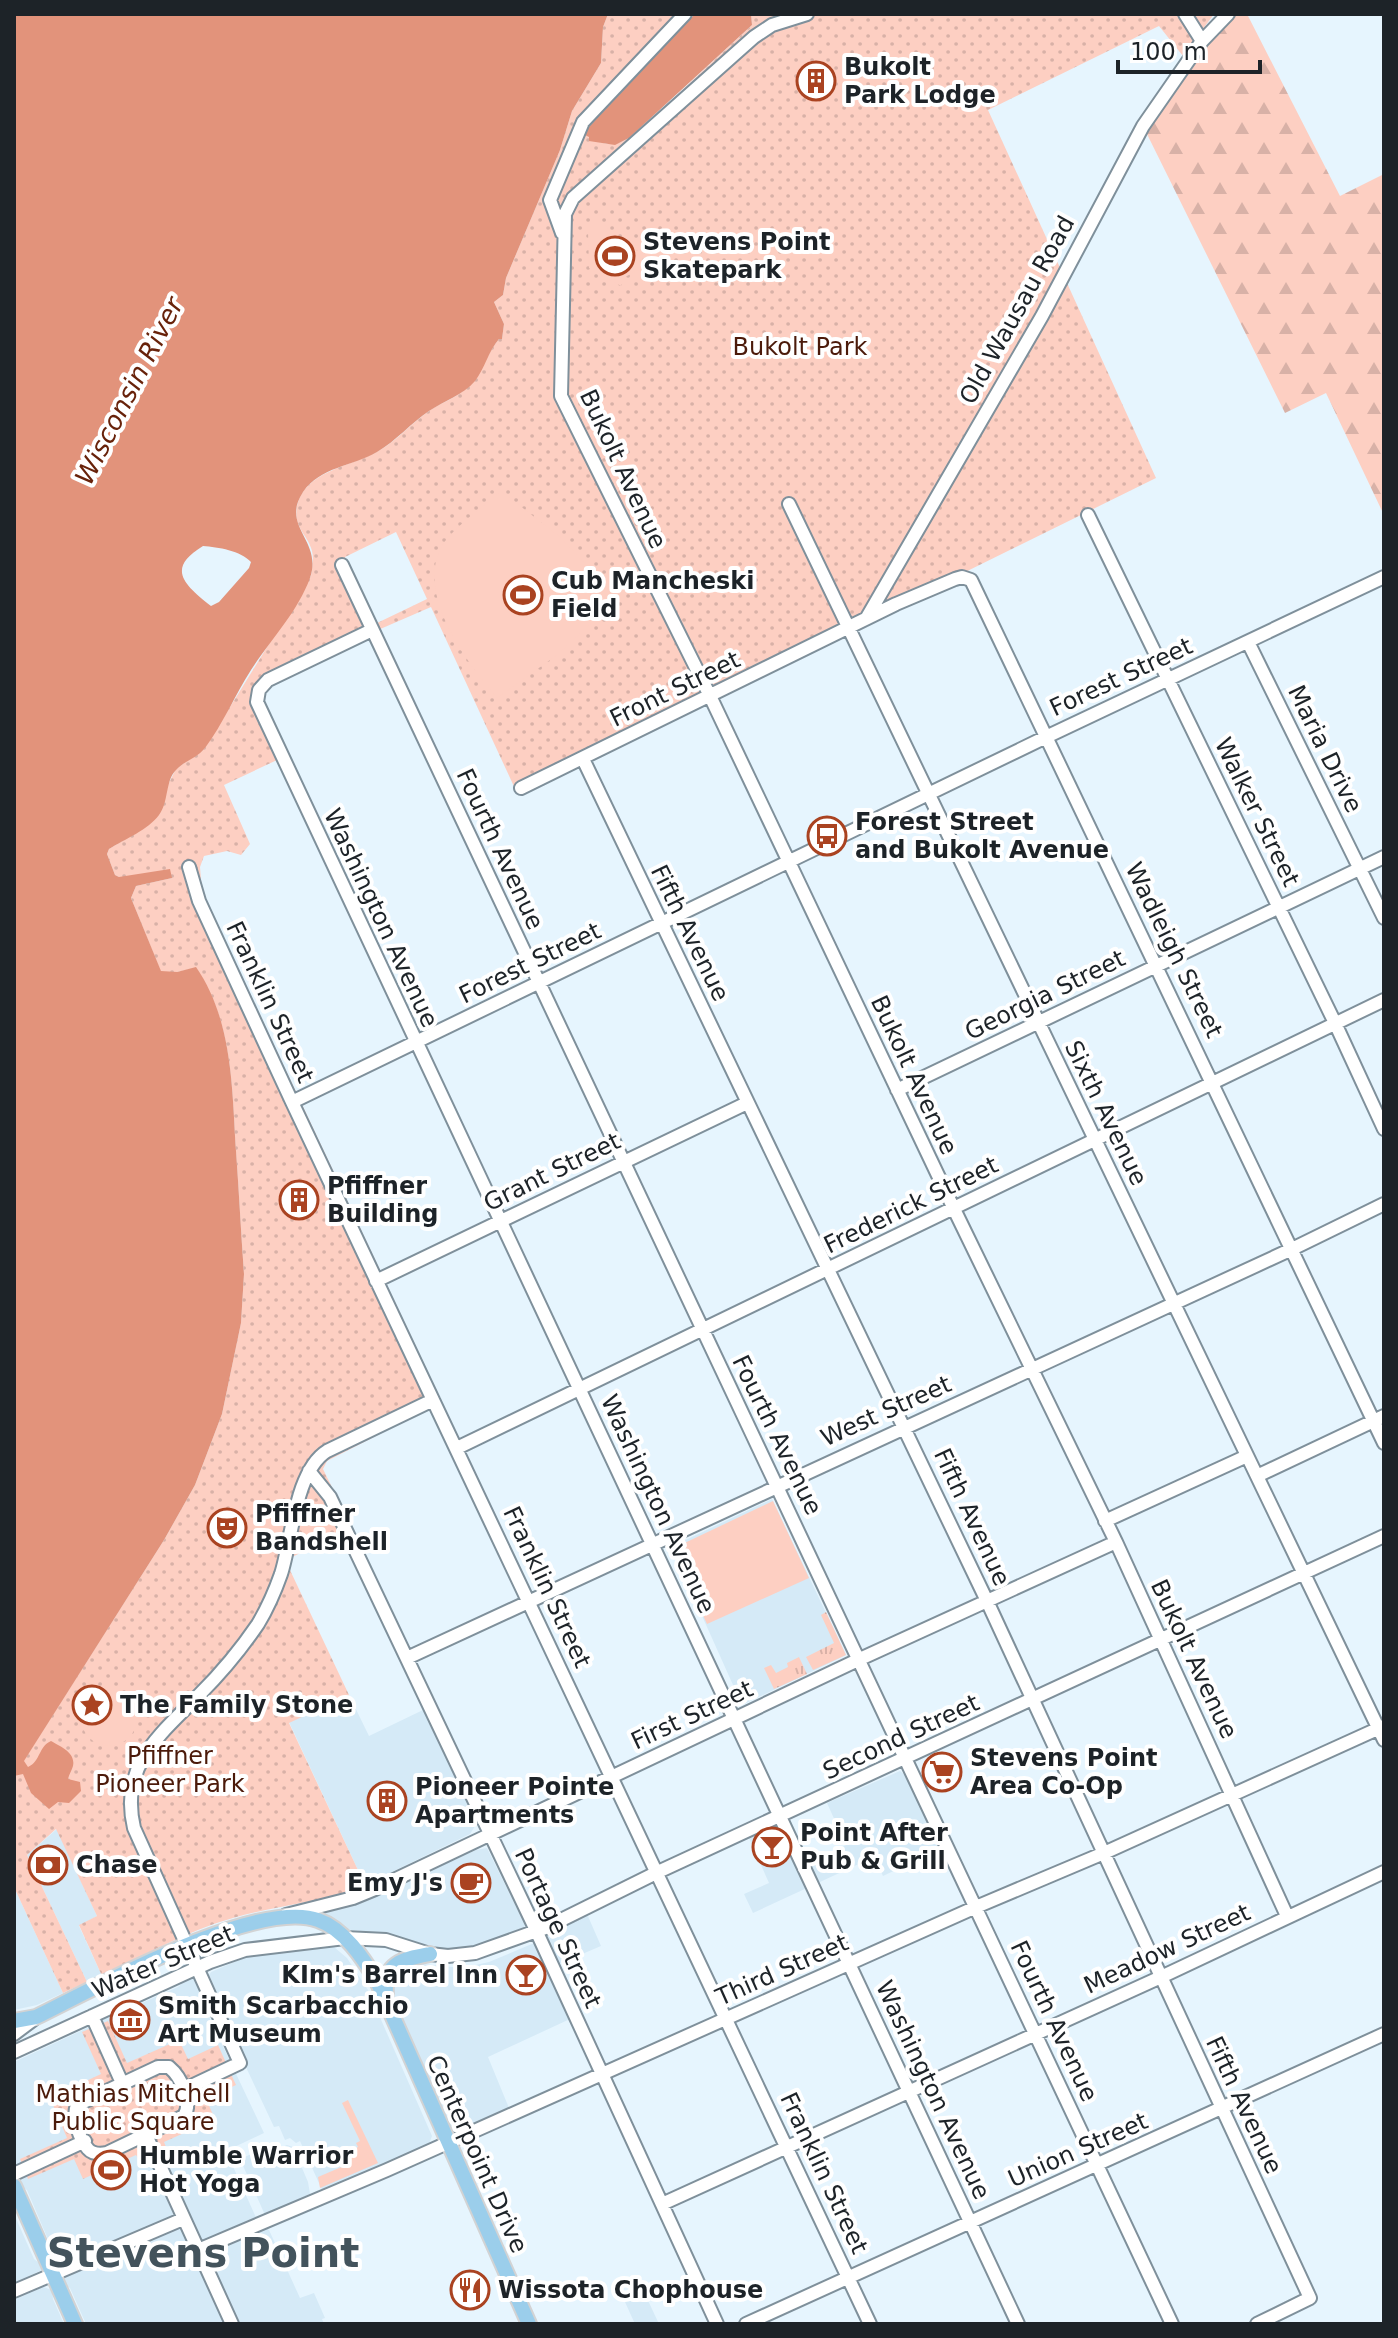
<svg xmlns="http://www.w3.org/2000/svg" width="1398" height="2338" font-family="'DejaVu Sans',sans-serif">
<defs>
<pattern id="grass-tufts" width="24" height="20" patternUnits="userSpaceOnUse" patternTransform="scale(2)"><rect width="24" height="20" fill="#fdcfc2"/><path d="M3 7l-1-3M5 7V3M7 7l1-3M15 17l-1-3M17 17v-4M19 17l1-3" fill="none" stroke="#d8b1a7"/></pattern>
<pattern id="forest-firs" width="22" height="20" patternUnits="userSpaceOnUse" patternTransform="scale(2)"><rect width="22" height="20" fill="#fdcfc2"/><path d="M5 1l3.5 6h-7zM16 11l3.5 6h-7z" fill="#d8b1a7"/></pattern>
<pattern id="park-dots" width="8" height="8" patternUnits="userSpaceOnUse" patternTransform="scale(2)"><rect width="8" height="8" fill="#fdcfc2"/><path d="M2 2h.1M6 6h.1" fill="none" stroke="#d8b1a7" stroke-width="1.8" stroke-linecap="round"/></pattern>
</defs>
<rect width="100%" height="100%" fill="#e6f5fe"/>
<path fill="#d5eaf7" d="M772,1499L846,1655L742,1705L672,1549L673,1546Z
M349,1695L369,1736L423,1710L477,1823L470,1834L365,1885L289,1722Z
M900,1771L909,1778L942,1848L883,1876L874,1857L753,1913L744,1894L769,1883L749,1838L777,1827L796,1866L810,1861L846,1845L827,1803Z
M57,1829L97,1916L79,1926L102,1976L87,1982L27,1855Z
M487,1848L525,1925L524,1928L495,1941L473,1948L435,1949L378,1933L343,1929L307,1914L356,1905L476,1850Z
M14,1887L63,1993L37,2005L14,2010Z
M587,1914L601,1946L547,1969L570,2019L488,2057L509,2108L458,2130L450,2128L391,1996L392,1977L397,1971L414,1963L462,1968L489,1962L546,1938L548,1932L554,1928Z
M334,1947L347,1958L368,1990L432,2136L429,2144L323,2192L300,2141L296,2143L290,2138L285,2140L279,2126L274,2127L222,2016L226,2013L209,1975L211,1972L246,1957Z
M188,1978L194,1979L201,1988L203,2004L264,2133L226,2151L258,2222L269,2230L300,2298L314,2293L325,2318L322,2319L324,2324H86L70,2288L65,2285L52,2257L53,2251L27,2190L21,2187L14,2170V2062L100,2022L108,2015L119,2013L178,1987Z
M274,2144L277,2149L287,2145L293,2147L308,2182L310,2194L265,2215L240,2159Z
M14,2214L34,2259L39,2263L42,2270L14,2283Z
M43,2287L52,2290L53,2299L64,2324H14V2300Z
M644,2292L659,2324H635L625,2302Z"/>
<path fill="url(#grass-tufts)" d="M826,1612L846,1655L813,1670L806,1657L834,1643L821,1615Z
M799,1657L807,1674L774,1689L764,1668L771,1665L776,1673L788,1667L787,1663Z"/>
<path fill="url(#forest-firs)" d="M1230,14H1247L1340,196L1384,174L1383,513L1326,393L1285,413L1143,126Z"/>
<path fill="url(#park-dots)" d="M608,14H695L590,125L589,137C608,148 620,146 637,132L752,25L751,14H1214L1183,56L1159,26L988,110L1156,478L517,793L431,607L378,630L375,624L427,599L396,532L345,557L362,626C340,644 245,669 251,702C255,721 269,742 277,760L224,785L250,844L241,855L227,851L204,856L200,867L202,892L442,1402L327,1461L323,1469L352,1528L292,1557L289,1568L349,1695L289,1723L365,1885C322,1903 277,1905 233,1918C187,1931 145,1955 102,1976L79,1925L97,1916L56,1829L27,1855L87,1982L63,1993L14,1887V1776L164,1540L195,1485L222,1414L241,1323L244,1274C241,1233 239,1192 236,1152C232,1090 233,1021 196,968L177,972H161L131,898L136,886L172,878L119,877L115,875L107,854L109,849L147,826L176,769L204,749L311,576C312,568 314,559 312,551C308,535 293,528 297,506C304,472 350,466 375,453C395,443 410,424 429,411C442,402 459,397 470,385C483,371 487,353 499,339H502L504,324L494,302L503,295L506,278L560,150L572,111L601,63L603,27Z
M108,2021L127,2063L179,2040L188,2059L218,2045L236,2085L206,2099L215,2119L164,2142L166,2147L139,2160L136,2155L83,2179L74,2159L28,2179L20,2159L67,2138L50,2098L101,2074L82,2032Z"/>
<path fill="#fdcfc2" d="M593,225H605L614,239L638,251L644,267L625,277L621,286L589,268L588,231Z
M501,491L560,537L610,590L609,607L557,655L497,698C466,661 410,588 446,540C461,522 484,506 501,491Z
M773,1501L809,1578L707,1624L672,1549Z
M81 1718a28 28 0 1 1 56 0a28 28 0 1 1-56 0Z
M348,2100L378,2163L320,2188L318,2177L346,2165L342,2155L358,2147L356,2143L360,2141L342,2103Z"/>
<path fill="#e2937b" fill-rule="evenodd" d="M14,14H608L603,27L601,63L572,111L560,150L506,278L503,295L494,302L504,324L502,339H499C488,352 485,368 475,381C463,395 444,401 429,411C411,423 396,441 377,452C353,466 320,467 303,492C280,527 323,540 310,578C297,613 271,639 251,670C235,695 223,724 205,748C197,758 184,761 176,770C165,781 169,802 159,815C148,830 125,839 109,849L107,854L115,875L119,877L170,869L172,878L136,886L131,898L161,971L177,972L196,967C233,1020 232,1090 236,1151C239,1192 241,1233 244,1274L241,1323L222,1414L195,1485L164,1540L24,1761L28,1767C41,1761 38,1747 51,1741C59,1746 76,1752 73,1766C72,1770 69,1774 68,1779L80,1782L81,1791L69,1803L58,1802L49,1809L31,1793L23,1774L14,1776ZM203,546C218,547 241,551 251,562L249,568L219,602L211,606C185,585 165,569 203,546Z
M695,14H751L752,25L629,138L615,145L589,141V137L583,134L584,132Z"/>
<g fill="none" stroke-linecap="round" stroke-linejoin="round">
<g stroke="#7f909b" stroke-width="16">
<path id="minor" d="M807,14L772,25L754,37L573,198L565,214L561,396L710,696L954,1209L1116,1542L1287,1916
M1185,14L1202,41
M562,233L550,200L583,122L685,14
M789,504L1384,1740
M1088,515L1335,1023L1384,1129
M342,565L1172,2324
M866,619L1042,316L1143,126L1202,41L1228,14
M372,630L268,680L259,690L257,702L1018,2324
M1248,642L1384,918
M583,759L987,1601L1310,2298L1257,2324
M521,788L896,604L955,579L962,577L971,580L1384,1443
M189,867L199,901L292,1102L870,2324
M897,1090L1384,857
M292,1102L1046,737L1384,577
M376,1281L747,1103
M457,1448L1384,1000
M309,1471L330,1497L534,1926L717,2324
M1257,1476L1384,1416
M1105,1521L1247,1456
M407,1658L1292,1249L1384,1204
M286,1915L353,1898L375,1889L860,1659L1116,1542
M92,2016L122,2083
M14,2034L34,2019
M14,2052L210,1962L245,1950L345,1938L386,1940L430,1954L448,1956L475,1953L545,1928L658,1872L1384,1536
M158,2067H169C181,2077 193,2102 184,2116L107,2153C101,2154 93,2155 88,2149C79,2139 72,2117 77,2105Z
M183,2090L240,2063L134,1828C119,1765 160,1735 200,1694C221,1673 241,1649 258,1624C267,1609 275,1591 281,1574C292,1540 295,1471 327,1451L433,1400
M146,2135L232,2324
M14,2174L85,2141
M662,2204L1161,1977L1384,1872
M198,2250L387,2170L976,1907L1104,1853L1384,1726
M14,2291L183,2219
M746,2324L1384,2034"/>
</g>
<g stroke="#d2d3d4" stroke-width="18">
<path id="major" d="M386,1994C383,1962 404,1959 430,1954
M14,2021L36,2017C95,1988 258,1898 318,1920C344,1929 363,1958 377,1981L529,2324
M14,2186L75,2324"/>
</g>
<use href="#minor" stroke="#fff" stroke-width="12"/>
<use href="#major" stroke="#9bceeb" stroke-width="14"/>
</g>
<defs>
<g id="building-ring" transform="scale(2)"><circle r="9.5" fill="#fff" stroke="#aa4321" stroke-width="1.5"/><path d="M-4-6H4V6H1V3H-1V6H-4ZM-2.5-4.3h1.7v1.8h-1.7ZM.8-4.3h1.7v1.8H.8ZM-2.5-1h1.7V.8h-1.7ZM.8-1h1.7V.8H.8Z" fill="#aa4321"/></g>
<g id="stadium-ring" transform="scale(2)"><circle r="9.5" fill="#fff" stroke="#aa4321" stroke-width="1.5"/><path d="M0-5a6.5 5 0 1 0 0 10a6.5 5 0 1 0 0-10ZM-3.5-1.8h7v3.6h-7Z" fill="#aa4321"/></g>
<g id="bus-ring" transform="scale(2)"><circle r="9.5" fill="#fff" stroke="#aa4321" stroke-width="1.5"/><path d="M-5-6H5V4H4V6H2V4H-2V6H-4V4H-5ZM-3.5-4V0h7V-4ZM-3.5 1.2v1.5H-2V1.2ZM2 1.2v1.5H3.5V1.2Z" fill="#aa4321"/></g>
<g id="theatre-ring" transform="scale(2)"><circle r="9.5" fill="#fff" stroke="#aa4321" stroke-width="1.5"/><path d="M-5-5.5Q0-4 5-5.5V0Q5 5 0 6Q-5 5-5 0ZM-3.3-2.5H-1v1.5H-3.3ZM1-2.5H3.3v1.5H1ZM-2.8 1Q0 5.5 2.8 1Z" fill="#aa4321"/></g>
<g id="sight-ring" transform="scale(2)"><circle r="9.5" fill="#fff" stroke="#aa4321" stroke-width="1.5"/><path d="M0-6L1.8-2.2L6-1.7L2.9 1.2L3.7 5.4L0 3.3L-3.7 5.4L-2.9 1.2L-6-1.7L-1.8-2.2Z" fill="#aa4321"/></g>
<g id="supermarket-ring" transform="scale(2)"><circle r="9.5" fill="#fff" stroke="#aa4321" stroke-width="1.5"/><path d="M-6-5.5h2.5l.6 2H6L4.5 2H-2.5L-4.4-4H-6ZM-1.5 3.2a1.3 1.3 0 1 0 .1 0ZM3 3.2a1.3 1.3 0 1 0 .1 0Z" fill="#aa4321"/></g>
<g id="bar-ring" transform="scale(2)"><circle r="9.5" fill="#fff" stroke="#aa4321" stroke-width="1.5"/><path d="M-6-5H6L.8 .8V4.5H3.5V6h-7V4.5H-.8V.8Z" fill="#aa4321"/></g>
<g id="bank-ring" transform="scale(2)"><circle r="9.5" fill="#fff" stroke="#aa4321" stroke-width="1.5"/><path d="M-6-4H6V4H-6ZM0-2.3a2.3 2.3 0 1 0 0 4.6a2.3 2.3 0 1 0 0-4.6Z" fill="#aa4321"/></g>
<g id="cafe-ring" transform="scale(2)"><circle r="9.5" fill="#fff" stroke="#aa4321" stroke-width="1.5"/><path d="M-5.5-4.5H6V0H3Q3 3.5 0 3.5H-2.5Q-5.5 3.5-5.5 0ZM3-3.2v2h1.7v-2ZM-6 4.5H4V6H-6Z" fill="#aa4321"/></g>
<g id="museum-ring" transform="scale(2)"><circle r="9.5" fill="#fff" stroke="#aa4321" stroke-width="1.5"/><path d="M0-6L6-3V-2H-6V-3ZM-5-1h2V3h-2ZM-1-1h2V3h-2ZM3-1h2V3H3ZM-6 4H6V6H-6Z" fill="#aa4321"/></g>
<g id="restaurant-ring" transform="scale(2)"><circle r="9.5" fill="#fff" stroke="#aa4321" stroke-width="1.5"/><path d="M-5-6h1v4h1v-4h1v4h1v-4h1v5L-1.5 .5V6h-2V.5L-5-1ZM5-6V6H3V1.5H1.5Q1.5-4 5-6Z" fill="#aa4321"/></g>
</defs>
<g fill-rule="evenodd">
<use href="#building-ring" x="816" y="81"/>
<use href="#stadium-ring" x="615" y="256"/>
<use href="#stadium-ring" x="523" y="595"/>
<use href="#bus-ring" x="827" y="836"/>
<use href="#building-ring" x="299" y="1200"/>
<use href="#theatre-ring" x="227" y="1528"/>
<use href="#sight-ring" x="92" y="1705"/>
<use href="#supermarket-ring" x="942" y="1772"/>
<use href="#building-ring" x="387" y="1801"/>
<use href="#bar-ring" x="772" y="1847"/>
<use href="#bank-ring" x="48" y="1865"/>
<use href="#cafe-ring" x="471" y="1883"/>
<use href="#bar-ring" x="526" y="1975"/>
<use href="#museum-ring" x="130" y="2020"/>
<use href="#stadium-ring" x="111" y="2170"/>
<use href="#restaurant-ring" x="470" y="2290"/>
</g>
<g text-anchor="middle" stroke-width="8" stroke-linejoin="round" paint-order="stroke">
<g font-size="24" font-weight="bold" fill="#1d2328" stroke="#fff" text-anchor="start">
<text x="844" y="75">Bukolt<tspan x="844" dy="28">Park Lodge</tspan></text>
<text x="643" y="250">Stevens Point<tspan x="643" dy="28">Skatepark</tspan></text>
<text x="551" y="589">Cub Mancheski<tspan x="551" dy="28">Field</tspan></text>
<text x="855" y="830">Forest Street<tspan x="855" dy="28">and Bukolt Avenue</tspan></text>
<text x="327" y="1194">Pfiffner<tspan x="327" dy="28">Building</tspan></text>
<text x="255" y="1522">Pfiffner<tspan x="255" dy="28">Bandshell</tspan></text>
<text x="120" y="1713">The Family Stone</text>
<text x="970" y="1766">Stevens Point<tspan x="970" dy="28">Area Co-Op</tspan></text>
<text x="415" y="1795">Pioneer Pointe<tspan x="415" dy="28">Apartments</tspan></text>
<text x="800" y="1841">Point After<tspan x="800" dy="28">Pub &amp; Grill</tspan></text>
<text x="76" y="1873">Chase</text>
<text x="443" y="1891" text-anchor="end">Emy J's</text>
<text x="498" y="1983" text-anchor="end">KIm's Barrel Inn</text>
<text x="158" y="2014">Smith Scarbacchio<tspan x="158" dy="28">Art Museum</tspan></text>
<text x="139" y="2164">Humble Warrior<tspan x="139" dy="28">Hot Yoga</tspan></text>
<text x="498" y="2298">Wissota Chophouse</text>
</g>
<g font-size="24" fill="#1d2328" stroke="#fff">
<text transform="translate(1017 310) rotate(-61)" y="8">Old Wausau Road</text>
<text transform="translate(623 469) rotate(65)" y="8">Bukolt Avenue</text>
<text transform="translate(1121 677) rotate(-25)" y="8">Forest Street</text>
<text transform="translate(675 689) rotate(-26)" y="8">Front Street</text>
<text transform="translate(1325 749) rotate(64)" y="8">Maria Drive</text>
<text transform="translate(1257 812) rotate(64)" y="8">Walker Street</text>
<text transform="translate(500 849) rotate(65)" y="8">Fourth Avenue</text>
<text transform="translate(381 918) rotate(65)" y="8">Washington Avenue</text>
<text transform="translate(690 933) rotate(64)" y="8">Fifth Avenue</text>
<text transform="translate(1174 950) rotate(64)" y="8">Wadleigh Street</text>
<text transform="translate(530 963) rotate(-26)" y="8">Forest Street</text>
<text transform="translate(1045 995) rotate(-26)" y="8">Georgia Street</text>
<text transform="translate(270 1002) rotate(65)" y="8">Franklin Street</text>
<text transform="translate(914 1075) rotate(65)" y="8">Bukolt Avenue</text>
<text transform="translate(1106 1113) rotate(64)" y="8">Sixth Avenue</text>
<text transform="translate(552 1172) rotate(-26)" y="8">Grant Street</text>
<text transform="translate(911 1205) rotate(-26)" y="8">Frederick Street</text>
<text transform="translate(886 1411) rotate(-24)" y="8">West Street</text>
<text transform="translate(777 1435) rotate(64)" y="8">Fourth Avenue</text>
<text transform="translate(658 1504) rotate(65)" y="8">Washington Avenue</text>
<text transform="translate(972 1517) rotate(65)" y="8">Fifth Avenue</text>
<text transform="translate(547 1587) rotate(65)" y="8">Franklin Street</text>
<text transform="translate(1194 1659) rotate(65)" y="8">Bukolt Avenue</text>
<text transform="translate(692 1715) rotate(-25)" y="8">First Street</text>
<text transform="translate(901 1737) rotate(-25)" y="8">Second Street</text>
<text transform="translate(558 1928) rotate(65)" y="8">Portage Street</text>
<text transform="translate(1167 1949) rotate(-25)" y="8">Meadow Street</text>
<text transform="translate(163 1962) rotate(-23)" y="8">Water Street</text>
<text transform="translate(782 1970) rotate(-24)" y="8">Third Street</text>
<text transform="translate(1054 2021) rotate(65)" y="8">Fourth Avenue</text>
<text transform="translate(933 2090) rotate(65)" y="8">Washington Avenue</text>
<text transform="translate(1244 2105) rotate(65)" y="8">Fifth Avenue</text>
<text transform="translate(1078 2150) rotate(-24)" y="8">Union Street</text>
<text transform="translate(477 2154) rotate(66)" y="8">Centerpoint Drive</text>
<text transform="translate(824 2173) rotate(65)" y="8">Franklin Street</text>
</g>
<g font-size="24" fill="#4b1a0a" stroke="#fff">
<text x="800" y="355">Bukolt Park</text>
<text x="170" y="1764">Pfiffner<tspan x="170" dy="28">Pioneer Park</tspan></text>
<text x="133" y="2102">Mathias Mitchell<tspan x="133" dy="28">Public Square</tspan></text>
</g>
<g font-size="26" font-style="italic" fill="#68220a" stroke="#fff">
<text transform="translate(129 391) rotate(-63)" y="9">Wisconsin River</text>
</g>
<g font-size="40" font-weight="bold" fill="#43535c" stroke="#fff">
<text x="203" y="2267">Stevens Point</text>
</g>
</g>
<rect width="1398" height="2338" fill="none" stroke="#1d2328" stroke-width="32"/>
<path d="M1118 60v12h142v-12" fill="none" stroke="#1d2328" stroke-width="4"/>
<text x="1130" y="60" font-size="24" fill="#1d2328" stroke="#ffffff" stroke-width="6" paint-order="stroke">100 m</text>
</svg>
